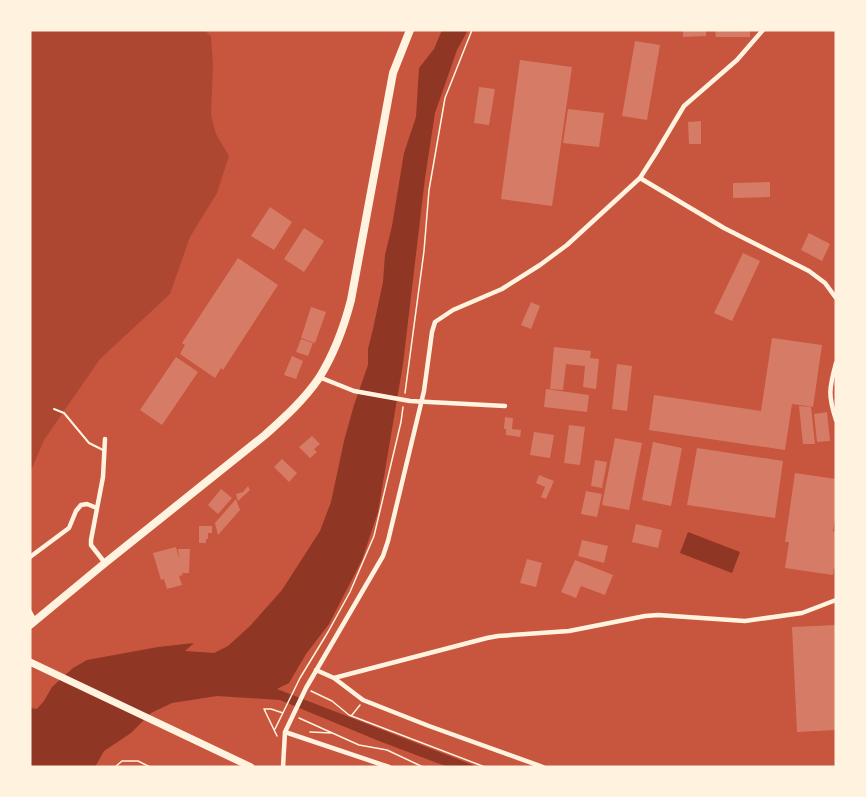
<svg xmlns="http://www.w3.org/2000/svg" width="866" height="797" font-family="Manrope,sans-serif">
<rect width="100%" height="100%" fill="#c8553d"/>
<path fill="#ae4732" d="M30,30H204L211,36L213,65L211,115L216,134L229,156L217,193L190,237L170,294L100,359L44,440L30,473Z"/>
<path fill="#8f3625" d="M442,30H468L457,50L435,113L425,178L403,364L378,512L362,560L329,624L306,654L289,683L277,689L478,767H448L379,741L280,700L217,696L172,703L151,713L131,733L104,751L95,767H30V708L37,709L44,701L52,687L73,668L87,660L158,647L194,643L185,651L214,653L228,646L250,626L282,590L320,531L331,502L344,441L354,405L368,365V349L373,329L383,282L385,255L392,226L404,153L416,117L419,68L434,49Z
M688,532L740,552L732,573L680,553Z"/>
<path fill="#d67c66" d="M683,30H706V36L683,37Z
M715,30H750V37H716Z
M635,41L660,45L647,120L622,116Z
M520,60L572,67L552,206L501,199Z
M479,87L495,89L489,125L474,123Z
M568,109L604,113L599,147L563,143Z
M701,121V144H689L688,122Z
M770,182V197L733,198V183Z
M270,207L292,222L274,250L251,236Z
M304,228L324,241L304,272L284,259Z
M809,233L830,244L822,261L801,250Z
M743,253L760,261L732,321L714,313Z
M238,258L278,285L223,370L221,368L215,378L180,354L185,345L182,343Z
M531,302L540,306L531,329L521,325Z
M311,307L326,312L315,343L301,338Z
M772,338L822,345L813,407L792,404L785,450L649,430L654,395L761,411Z
M301,339L313,343L308,356L296,352Z
M554,347L591,351L590,358L599,359L596,389L583,387L585,366L566,364L563,390L550,389Z
M292,356L303,361L296,379L284,375Z
M176,357L198,372L162,425L140,410Z
M617,364L632,366L627,411L612,409Z
M546,389L589,395L587,412L544,407Z
M799,406L811,407L815,444H803Z
M827,412L830,441L817,442L814,414Z
M505,417L513,418L512,429L521,430L520,437L506,435V429H504Z
M569,425L585,427L580,465L564,463Z
M534,432L554,435L550,458L530,455Z
M312,436L320,444L314,449L317,452L310,458L299,447Z
M615,438L642,443L629,510L602,505Z
M653,442L682,448L671,506L642,500Z
M697,448L783,461L775,518L687,505Z
M282,459L297,473L289,482L274,467Z
M595,460L607,462L602,488L591,486Z
M795,473L836,479V512L833,531L836,532V568H834L833,575L785,568L789,542H785Z
M539,475L554,481L546,499L541,497L545,487L536,483Z
M248,486L250,490L238,501L236,494L243,492Z
M221,489L232,498L218,514L208,505Z
M586,491L602,494L597,517L581,514Z
M236,499L240,510L218,535L215,523Z
M636,524L662,530L658,548L632,542Z
M199,526H212V533H208V539H206V543H199Z
M582,540L608,546L604,563L578,556Z
M176,547L179,559L178,549H190L189,573H182L183,575L179,576L182,585L167,589L164,579L161,580L153,553Z
M527,559L542,563L536,587L520,583Z
M575,560L613,575L605,595L581,586L576,598L561,592Z
M836,625V730L797,732L792,627Z"/>
<g fill="none" stroke-linecap="round" stroke-linejoin="round">
<path stroke="#fff3e0" stroke-width="1.5" d="M405,393L424,251L429,190L445,98L472,30
M311,691L332,701L349,715L485,767
M352,715L360,705
M299,718L359,745L387,750L423,767
M275,729L300,678L328,632L350,592L374,536L401,422L403,407
M310,732L332,733
M277,736L264,709H271L283,713
M115,767L122,761H138L150,767"/>
<path stroke="#fff3e0" stroke-width="2" d="M54,409L64,413L89,443L103,450"/>
<path stroke="#fff3e0" stroke-width="4.5" d="M640,178L724,228L809,271L825,283L836,298
M836,363C829,389 828,395 836,420
M319,377L354,391L410,401L505,406
M30,557L69,528L76,511L81,505L87,504L97,508
M105,563L91,545V540L103,477L105,439
M30,612L35,621
M316,670L334,678L363,700L429,726L543,767
M334,678L487,638L498,636L569,631L645,616L658,615L745,621L802,613L836,600
M283,767L285,732
M389,767L285,732L306,688L383,556L388,541L424,391L432,332L435,322L453,310L502,289L540,265L567,245L640,178L656,153L684,106L737,60L763,30"/>
<path stroke="#fff3e0" stroke-width="7" d="M30,662L251,767"/>
<path stroke="#fff3e0" stroke-width="8" d="M30,625L105,563L265,435C284,418 304,400 319,378C334,354 344,327 351,300L393,73L410,30"/>
</g>
<rect width="866" height="797" fill="none" stroke="#fff3e0" stroke-width="63"/>
</svg>
